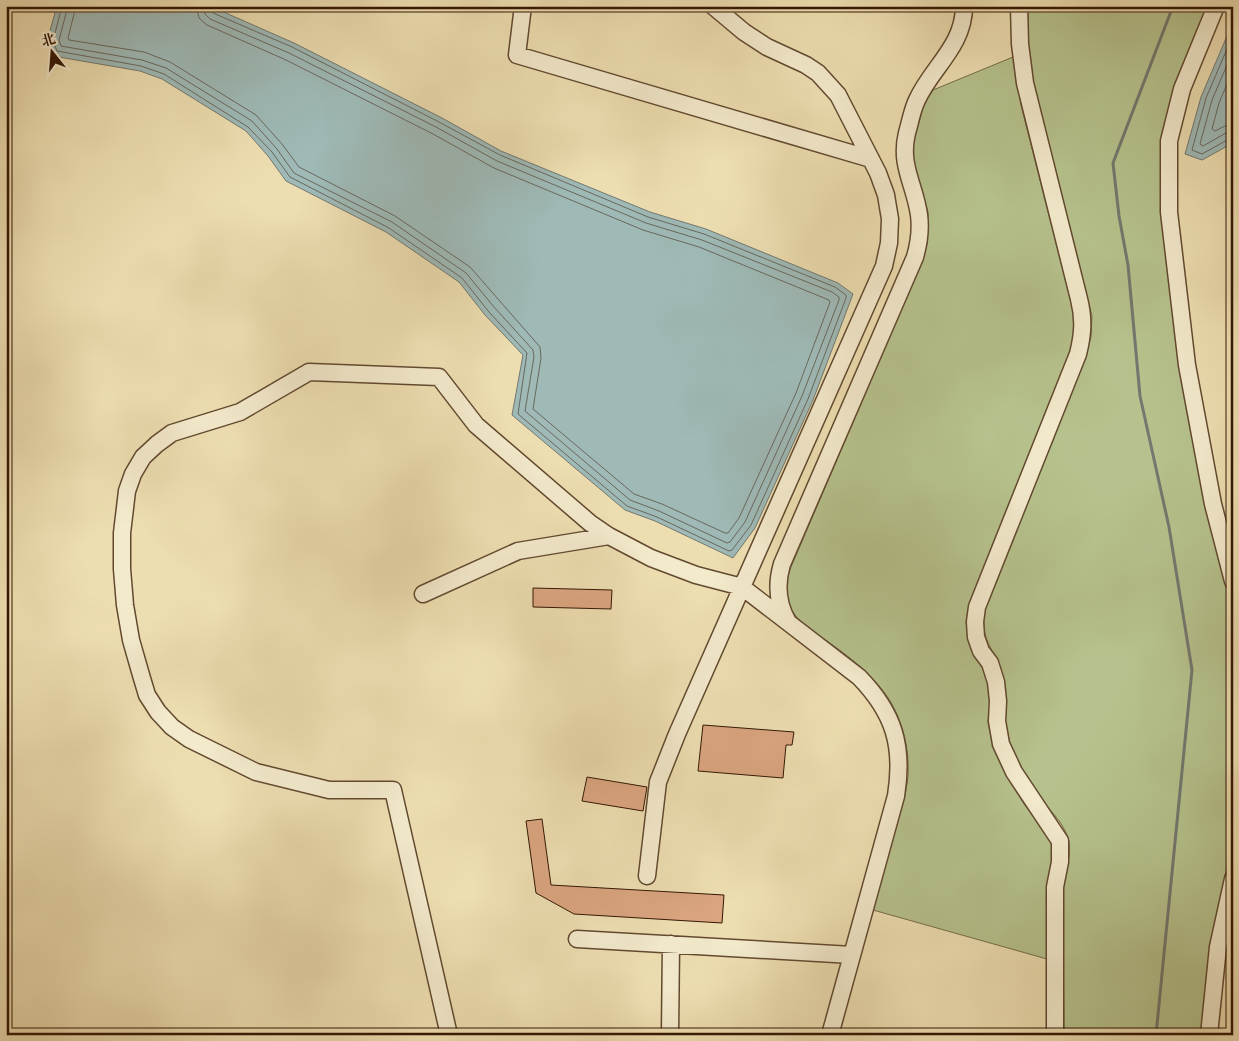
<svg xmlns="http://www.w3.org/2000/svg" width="1239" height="1041" font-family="'Sorts Mill Goudy','Noto Serif SC',serif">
<rect width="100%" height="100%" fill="#eddeb1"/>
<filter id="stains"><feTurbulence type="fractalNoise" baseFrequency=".004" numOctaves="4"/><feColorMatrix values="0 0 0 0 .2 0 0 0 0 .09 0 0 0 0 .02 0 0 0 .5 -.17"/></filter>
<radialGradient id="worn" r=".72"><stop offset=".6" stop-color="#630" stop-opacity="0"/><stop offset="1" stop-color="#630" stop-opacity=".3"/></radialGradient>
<path fill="#b6c28d" stroke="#756c48" d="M1028,6H1207L1174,86L1161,140V213L1179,366L1205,506L1233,608V839L1210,946L1201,1035H1064C1064,987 1062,938 1063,890C1064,874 1073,854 1068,838C1063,821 1047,808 1037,794C1032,786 1026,777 1022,769C1014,754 1007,739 1005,722C1004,708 1006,695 1004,681C998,650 979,645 985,610L1085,356L1091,337L1092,316L1033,82L1028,43Z
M1013,57L1021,105L1075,318V335L1070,351L969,604L966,622L968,639L974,655L983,667L988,683L990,702L988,722L993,746L1007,776L1024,804L1043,828L1052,843V861L1047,886V959L873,910C880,886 886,863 893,839C898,819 906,798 908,776C910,745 900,710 880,687C859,661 829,643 803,624C785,606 782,591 791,567L923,259L927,244L928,212L914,168L912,154L915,137L924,104L933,90Z"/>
<path fill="#9eb9b6" stroke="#74786f" d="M57,6H210L294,43L442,118L501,151L650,212L706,229L838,283L853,294L813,400L755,528L733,558L655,521L625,510L512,415L523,355L485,315L459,282L386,232L286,181L268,156L246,131L162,79L140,71L53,56L47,41Z
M1233,22V143L1202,160L1185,154L1201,97Z"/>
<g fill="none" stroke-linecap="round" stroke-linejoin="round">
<path stroke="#69685d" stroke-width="1" d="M62,6L53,41L57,51L141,66L164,74L248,127L272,152L290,177L389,228L462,278L489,312L527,353L518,414L627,506L657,517L729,551L732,550L751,525L808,399L846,298V295L835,287L704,234L648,217L500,155L439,122L292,47L213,13L210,10V6
M68,6L59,40L61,46L142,60L166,68L252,121L277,149L294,173L392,222L466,273L494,307L533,350L534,357L525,411L630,500L659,511L727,543L730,542L745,522L802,396L839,300V297L832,292L702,240L646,223L497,161L436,127L289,53L210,19L205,14L203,6
M76,6L68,38L69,40L144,52L170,62L256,115L282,144L299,167L395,216L470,267L540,347L541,358L533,409L634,494L662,504L725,533H728L739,518L796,393L830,302L829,300L699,247L643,230L494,168L433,134L286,60L207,25L199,18L196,6
M1233,35L1206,98L1192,150L1202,154L1229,139H1233
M1233,51L1212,100L1200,144L1203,146L1226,133L1233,132
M1233,70L1219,103L1212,129L1215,131L1225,126L1233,125"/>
<path stroke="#74786f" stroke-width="3" d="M1156,1035L1192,670L1169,527L1140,396L1128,265L1119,216L1113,163L1173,6"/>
</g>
<path fill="#daa580" stroke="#341704" d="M533,588L612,590L611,609L533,607Z
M703,725L794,732L792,745H786L783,778L698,771Z
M587,777L647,787L643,811L582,801Z
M542,819L551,885L724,895L722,923L574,914L536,893L526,821Z"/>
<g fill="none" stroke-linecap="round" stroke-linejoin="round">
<g stroke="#62492f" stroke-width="19">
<path id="minor" d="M523,6L517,55L871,159
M1019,6L1020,44L1025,83L1079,299C1084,319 1083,334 1078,354L977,607L975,622L976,637L981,651L990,663L996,682L998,701L997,721L1001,744L1014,772L1060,841V862L1055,887V1035
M1216,6L1182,89L1169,141V212L1187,365L1213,504L1233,581
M423,594L518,551L609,536
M788,622C777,603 776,584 782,564L915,257C919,243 921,230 919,215C915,185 899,165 907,133C910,123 912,110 917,100C932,67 964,46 964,6
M647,876L658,782L677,734L884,266L889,243L890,219L886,195L878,173L838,95L818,73L806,65L767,47L744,32L713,6
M577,939L852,955
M449,1035L393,790H329L256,772L189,739L172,727L158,712L147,695L141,675L131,640L125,605L122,569V533L127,491L133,474L143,457L157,444L172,433L240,412L309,372L439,377L476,425L590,523L609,536L651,558L696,575L742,587L859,677C894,713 904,746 896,796L830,1035
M670,1035L671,944
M1209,1035L1218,947L1233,879"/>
</g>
<use href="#minor" stroke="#f3eacc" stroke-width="16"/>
</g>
<rect width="1239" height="1041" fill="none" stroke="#eddeb1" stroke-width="25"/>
<rect x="8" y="8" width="1224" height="1026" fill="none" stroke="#341704" stroke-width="2.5"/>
<rect x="12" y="12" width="1214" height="1016" fill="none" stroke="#341704"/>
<g transform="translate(52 52) rotate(343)" stroke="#f3eacc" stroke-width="4" paint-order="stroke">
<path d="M0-4L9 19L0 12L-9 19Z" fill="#341704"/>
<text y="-8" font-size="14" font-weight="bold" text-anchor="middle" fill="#341704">北</text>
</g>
<rect width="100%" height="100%" filter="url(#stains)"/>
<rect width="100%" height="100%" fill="url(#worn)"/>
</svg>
